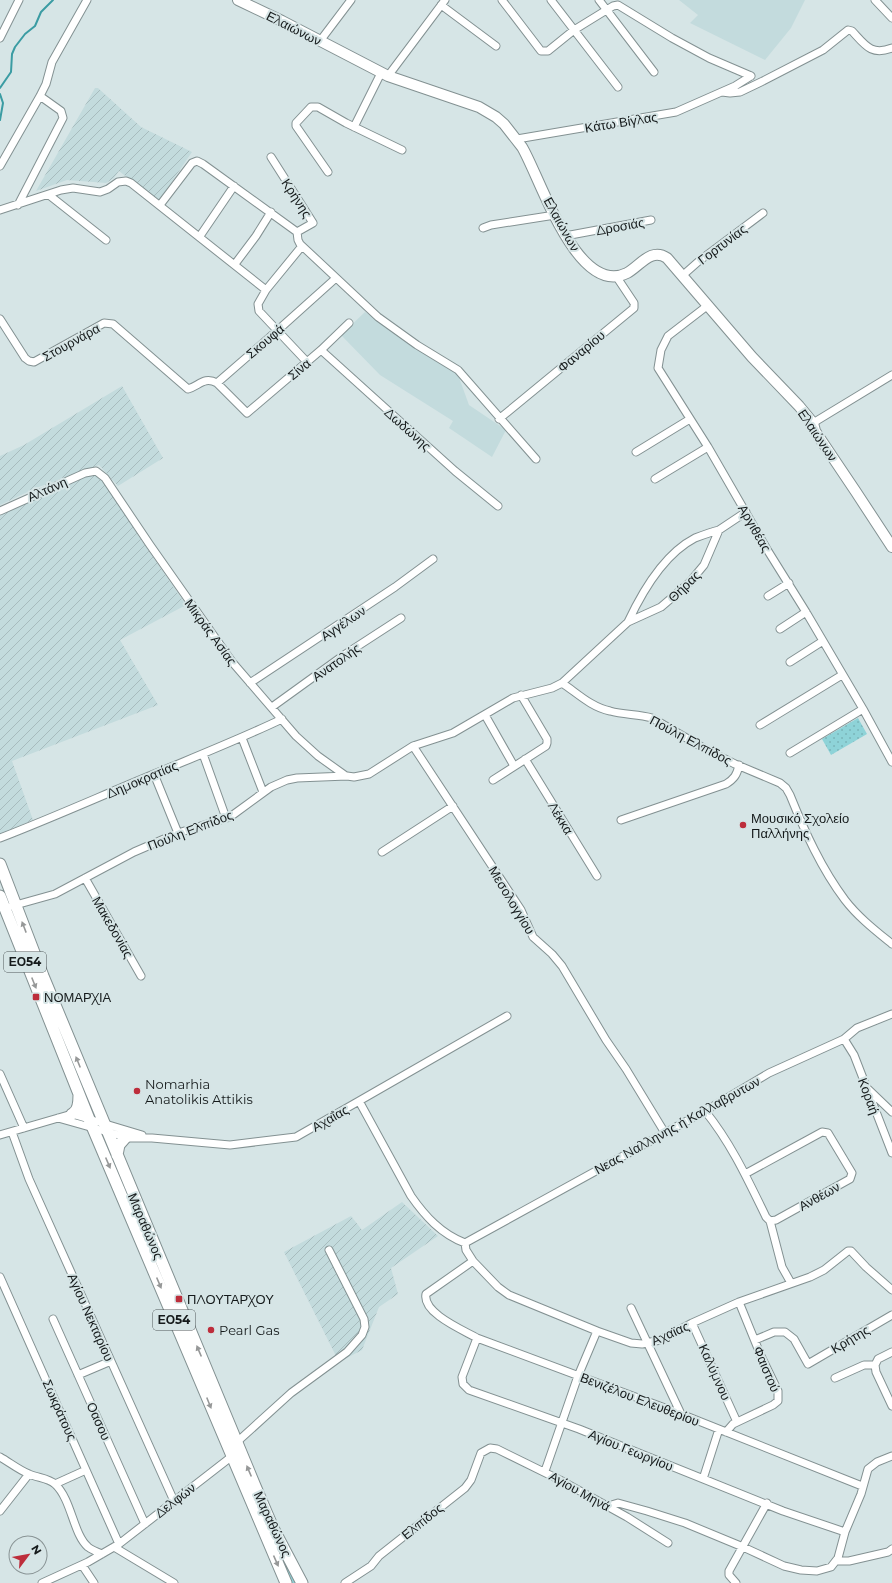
<svg xmlns="http://www.w3.org/2000/svg" width="892" height="1583" font-family="Montserrat,sans-serif">
<defs>
<pattern id="industrial-furrows" width="10" height="10" patternUnits="userSpaceOnUse"><rect width="10" height="10" fill="#c3dbdd"/><path d="M-1 1l2-2M0 10L10 0M9 11l2-2" fill="none" stroke="#a7bbbd"/></pattern>
<pattern id="park-dots" width="8" height="8" patternUnits="userSpaceOnUse"><rect width="8" height="8" fill="#8ed3d8"/><path d="M2 2h.1M6 6h.1" fill="none" stroke="#7ab5b9" stroke-width="1.8" stroke-linecap="round"/></pattern>
</defs>
<rect width="100%" height="100%" fill="#d6e5e6"/>
<path fill="#c3dbdd" d="M679,0H805L791,28L765,60L690,23L698,15Z
M365,312L457,372L469,405L506,430L492,457L449,428L453,421L380,375L341,335Z"/>
<path fill="url(#industrial-furrows)" d="M95,88H98L141,127L192,152L158,202L119,171L114,178L106,183L67,180L36,191Z
M122,386L163,458L118,486L99,465L36,488L0,505V456L24,445Z
M95,474L106,483L139,537L186,605L120,640L158,705L12,761L33,820L0,834V513L86,475Z
M402,1202L438,1236L391,1268L398,1294L379,1307L362,1350L339,1362L284,1252L351,1216L362,1230Z"/>
<path fill="#8ed3d8" d="M269,1529L297,1583H290Z"/>
<path fill="url(#park-dots)" d="M858,718L867,734L831,755L822,739Z"/>
<g fill="none" stroke-linecap="round" stroke-linejoin="round">
<path stroke="#3b9ca3" stroke-width="2" d="M0,88L11,72L12,54L15,47L25,34L35,26L41,12L53,0
M0,94L3,103L0,120"/>
<g stroke="#839192" stroke-width="9">
<path id="minor" d="M502,0L541,51H548L574,30L613,6L618,5L672,38L709,58L751,76
M551,0L618,87
M599,0L654,72
M875,0L892,18
M441,5L496,46
M0,38L19,0
M320,41L351,0
M388,76L445,0
M722,92L730,93L740,92L763,81L823,50L848,30L852,31C865,45 871,56 892,48
M354,127L381,73
M517,139L676,112L735,86L751,76
M271,157L313,223L297,232
M0,166L40,96L46,84L52,62L87,0
M328,172L296,126V123L311,107H318L346,123L402,150
M49,195L106,240
M18,205L63,118L61,111L40,96
M160,205L192,163L197,161L203,164L297,232L298,240L300,244L378,317L417,345L458,370L536,459
M0,210L61,190L73,188L100,192L108,189L118,182L126,181L131,183L266,290L258,304L259,311L307,362
M483,228L491,225L555,215
M200,236L234,186
M565,236L651,220
M235,264L256,236L271,212
M682,276L699,261L763,213
M266,290L302,246
M707,306L668,336L661,350L658,368L708,447L768,551L806,612L863,709L892,762
M0,319L25,358L29,361L34,362L104,323L113,324L188,389C199,386 204,376 217,383L278,330L336,278
M321,350L455,471L498,506
M217,383L247,413L321,350L349,323
M499,419L634,308V303L616,276
M813,423L892,375
M636,452L690,419
M655,479L708,447
M0,511L85,473L96,471L105,478L150,545L233,663L296,736L318,756L346,776
M768,596L789,583
M628,622C642,592 664,554 695,538C703,535 711,532 719,530
M780,629L806,612
M790,662L823,641
M250,683L395,587L433,559
M562,683L628,622L661,607L689,583L704,565L719,530L746,512
M272,707L344,655L401,618
M485,715L514,766
M760,725L842,675
M242,738L263,792
M413,746L521,910L533,937L552,954L562,966L606,1040L626,1069L665,1133
M790,753L863,709
M203,754L226,818
M525,759L597,876
M154,774L178,833
M493,780L546,746L547,743V739L521,695
M621,820L726,784C734,779 737,775 739,765
M0,838C52,818 103,795 154,774C197,756 240,739 282,719
M382,852L453,806
M85,878L141,976
M12,906L55,894L134,852L178,833L230,817L271,787L287,780L297,778L347,776L354,777L369,774L413,746L453,733L513,698L552,688L562,683C577,693 591,707 610,711C624,715 638,714 652,718L707,750L735,764L780,783L786,788L790,795C805,832 821,868 845,900C858,917 876,931 892,944
M844,1039L854,1055L892,1153
M0,1074L24,1128
M868,1089L892,1112
M359,1101L507,1016
M705,1111C731,1143 748,1180 766,1217L770,1221L776,1220L850,1179L852,1173L828,1133L822,1132L745,1174
M58,1118L129,1138H152L230,1145L296,1137L359,1101L411,1196C425,1216 441,1234 465,1243L466,1250L473,1261L498,1287L509,1295L597,1331L631,1343L642,1344L660,1340L692,1323L739,1302L810,1277L824,1270L848,1251H851L866,1267L892,1290
M12,1132L29,1179L174,1501
M0,1135L72,1114L142,1135
M770,1221L782,1267L791,1283
M465,1243L705,1111L769,1073L844,1039L857,1028L892,1014
M473,1261L426,1294C422,1313 463,1330 477,1338L681,1414L862,1486
M0,1277L119,1544
M631,1308L681,1414
M53,1319L145,1524
M692,1323L737,1422
M477,1338L462,1377L463,1384L469,1390L579,1429L783,1511L845,1532
M755,1340L774,1332H785L794,1339L808,1364L892,1315
M875,1365L876,1372L892,1406
M875,1365L878,1359L892,1352
M78,1375L111,1361
M835,1378L864,1365H875
M726,1432L733,1424L773,1405L778,1401V1391L761,1356L739,1302
M237,1442L291,1393L347,1352L362,1335L365,1327L364,1319L329,1250
M0,1457C9,1462 19,1470 29,1474C38,1478 48,1478 55,1484C72,1500 73,1534 88,1547C92,1550 97,1552 102,1554
M545,1471L578,1376L597,1331
M703,1479L719,1429
M55,1484L86,1470
M608,1506L618,1503L647,1511L685,1523L743,1547L784,1566L801,1570L817,1571L831,1567L838,1558L845,1532L861,1494L868,1469L877,1462L892,1456
M0,1511L29,1474
M114,1547L174,1583
M836,1561H849L888,1552L892,1549
M82,1565L94,1583
M42,1583L88,1562L119,1544L231,1457
M345,1583L371,1566L379,1556L465,1488L471,1480L481,1453L490,1448L497,1449L560,1480L627,1517L668,1543
M736,1583L729,1575V1571L767,1503"/>
</g>
<g stroke="#839192" stroke-width="12">
<path id="secondary" d="M238,0L282,21L388,76L479,107L496,117L504,124L522,147C540,177 577,298 627,273C640,266 651,247 667,258L752,357L799,406L813,423L815,431L856,492L892,547"/>
</g>
<g stroke="#839192" stroke-width="13">
<path id="primary" d="M0,864L43,976L255,1486L273,1528L302,1583
M0,896L89,1119L286,1583
M72,1114C79,1111 79,1102 79,1095
M117,1155L119,1145L126,1137"/>
</g>
<use href="#minor" stroke="#fff" stroke-width="7"/>
<use href="#secondary" stroke="#fff" stroke-width="10"/>
<use href="#primary" stroke="#fff" stroke-width="11"/>
</g>
<defs><path id="oneway-solid" d="M-6-.8H1V-3.2L6.5 0L1 3.2V.8H-6Z"/></defs>
<g fill="#969898">
<use href="#oneway-solid" transform="translate(24 927) rotate(-111)"/>
<use href="#oneway-solid" transform="translate(34 983) rotate(68)"/>
<use href="#oneway-solid" transform="translate(78 1062) rotate(-112)"/>
<use href="#oneway-solid" transform="translate(108 1163) rotate(67)"/>
<use href="#oneway-solid" transform="translate(159 1283) rotate(67)"/>
<use href="#oneway-solid" transform="translate(199 1351) rotate(-113)"/>
<use href="#oneway-solid" transform="translate(209 1403) rotate(68)"/>
<use href="#oneway-solid" transform="translate(249 1471) rotate(-113)"/>
<use href="#oneway-solid" transform="translate(276 1561) rotate(66)"/>
</g>
<g fill="#bd2d3b" stroke="#d6e5e6" stroke-width="1.5">
<circle cx="743" cy="825" r="4"/>
<rect x="32" y="993" width="8" height="8" rx="2"/>
<circle cx="137" cy="1091" r="4"/>
<rect x="175" y="1295" width="8" height="8" rx="2"/>
<circle cx="211" cy="1330" r="4"/>
</g>
<g text-anchor="middle" stroke-width="4" stroke-linejoin="round" paint-order="stroke">
<g fill="#d6e5e6" stroke="#4f5758" stroke-width="1">
<rect x="4" y="952" width="42" height="20" rx="3"/>
<rect x="153" y="1310" width="42" height="20" rx="3"/>
</g>
<g font-size="12" font-weight="bold" fill="#151a1b">
<text x="25" y="966">ΕΟ54</text>
<text x="174" y="1324">ΕΟ54</text>
</g>
<g font-size="13" fill="#151a1b" stroke="#d6e5e6">
<text transform="translate(294 28) rotate(27)" y="5">Ελαιώνων</text>
<text transform="translate(621 122) rotate(-9)" y="5">Κάτω Βίγλας</text>
<text transform="translate(297 198) rotate(57)" y="5">Κρήνης</text>
<text transform="translate(562 224) rotate(61)" y="5">Ελαιώνων</text>
<text transform="translate(620 226) rotate(-10)" y="5">Δροσιάς</text>
<text transform="translate(722 244) rotate(-37)" y="5">Γορτυνίας</text>
<text transform="translate(265 341) rotate(-40)" y="5">Σκουφά</text>
<text transform="translate(71 342) rotate(-29)" y="5">Στουρνάρα</text>
<text transform="translate(581 351) rotate(-40)" y="5">Φαναρίου</text>
<text transform="translate(299 369) rotate(-40)" y="5">Σίνα</text>
<text transform="translate(408 429) rotate(42)" y="5">Δωδώνης</text>
<text transform="translate(818 435) rotate(56)" y="5">Ελαιώνων</text>
<text transform="translate(47 489) rotate(-24)" y="5">Αλτάνη</text>
<text transform="translate(755 528) rotate(60)" y="5">Αργιθέας</text>
<text transform="translate(684 586) rotate(-44)" y="5">Θήρας</text>
<text transform="translate(343 623) rotate(-34)" y="5">Αγγέλων</text>
<text transform="translate(211 632) rotate(54)" y="5">Μικράς Ασίας</text>
<text transform="translate(336 662) rotate(-35)" y="5">Ανατολής</text>
<text transform="translate(691 740) rotate(28)" y="5">Πούλη Ελπίδος</text>
<text transform="translate(142 779) rotate(-23)" y="5">Δημοκρατίας</text>
<text transform="translate(561 818) rotate(58)" y="5">Λέκκα</text>
<text transform="translate(190 830) rotate(-21)" y="5">Πούλη Ελπίδος</text>
<text transform="translate(512 900) rotate(59)" y="5">Μεσολογγίου</text>
<text transform="translate(113 927) rotate(60)" y="5">Μακεδονίας</text>
<text transform="translate(869 1096) rotate(70)" y="5">Κοραή</text>
<text transform="translate(330 1118) rotate(-30)" y="5">Αχαΐας</text>
<text transform="translate(677 1125) rotate(-29)" y="5">Νεας Nαλληνης ή Καλλαβρυτων</text>
<text transform="translate(819 1196) rotate(-29)" y="5">Ανθέων</text>
<text transform="translate(146 1226) rotate(67)" y="5">Μαραθώνος</text>
<text transform="translate(91 1317) rotate(66)" y="5">Αγίου Νεκταρίου</text>
<text transform="translate(670 1333) rotate(-24)" y="5">Αχαϊας</text>
<text transform="translate(850 1339) rotate(-31)" y="5">Κρήτης</text>
<text transform="translate(767 1369) rotate(67)" y="5">Φαιστού</text>
<text transform="translate(715 1372) rotate(66)" y="5">Καλύμνου</text>
<text transform="translate(640 1399) rotate(21)" y="5">Βενιζέλου Ελευθερίου</text>
<text transform="translate(60 1410) rotate(66)" y="5">Σωκράτους</text>
<text transform="translate(99 1421) rotate(66)" y="5">Οασου</text>
<text transform="translate(631 1450) rotate(22)" y="5">Αγίου Γεωργίου</text>
<text transform="translate(580 1491) rotate(29)" y="5">Αγίου Μηνά</text>
<text transform="translate(175 1500) rotate(-38)" y="5">Δελφών</text>
<text transform="translate(422 1521) rotate(-39)" y="5">Ελπίδος</text>
<text transform="translate(273 1524) rotate(65)" y="5">Μαραθώνος</text>
</g>
<g font-size="13" fill="#151a1b" stroke="#d6e5e6" text-anchor="start">
<text x="751" y="823">Μουσικό Σχολείο<tspan x="751" dy="15">Παλλήνης</tspan></text>
<text x="44" y="1002">ΝΟΜΑΡΧΙΑ</text>
<text x="145" y="1089">Nomarhia<tspan x="145" dy="15">Anatolikis Attikis</tspan></text>
<text x="187" y="1304">ΠΛΟΥΤΑΡΧΟΥ</text>
<text x="219" y="1335">Pearl Gas</text>
</g>
</g>
<g transform="translate(28 1555) rotate(58)"><circle r="19" fill="#d6e5e6" stroke="#899495"/>
<path d="M0-3L7 15L0 10L-7 15Z" fill="#bd2d3b"/>
<text y="-6" font-size="11" font-weight="bold" text-anchor="middle" fill="#151a1b">N</text>
</g>
</svg>
